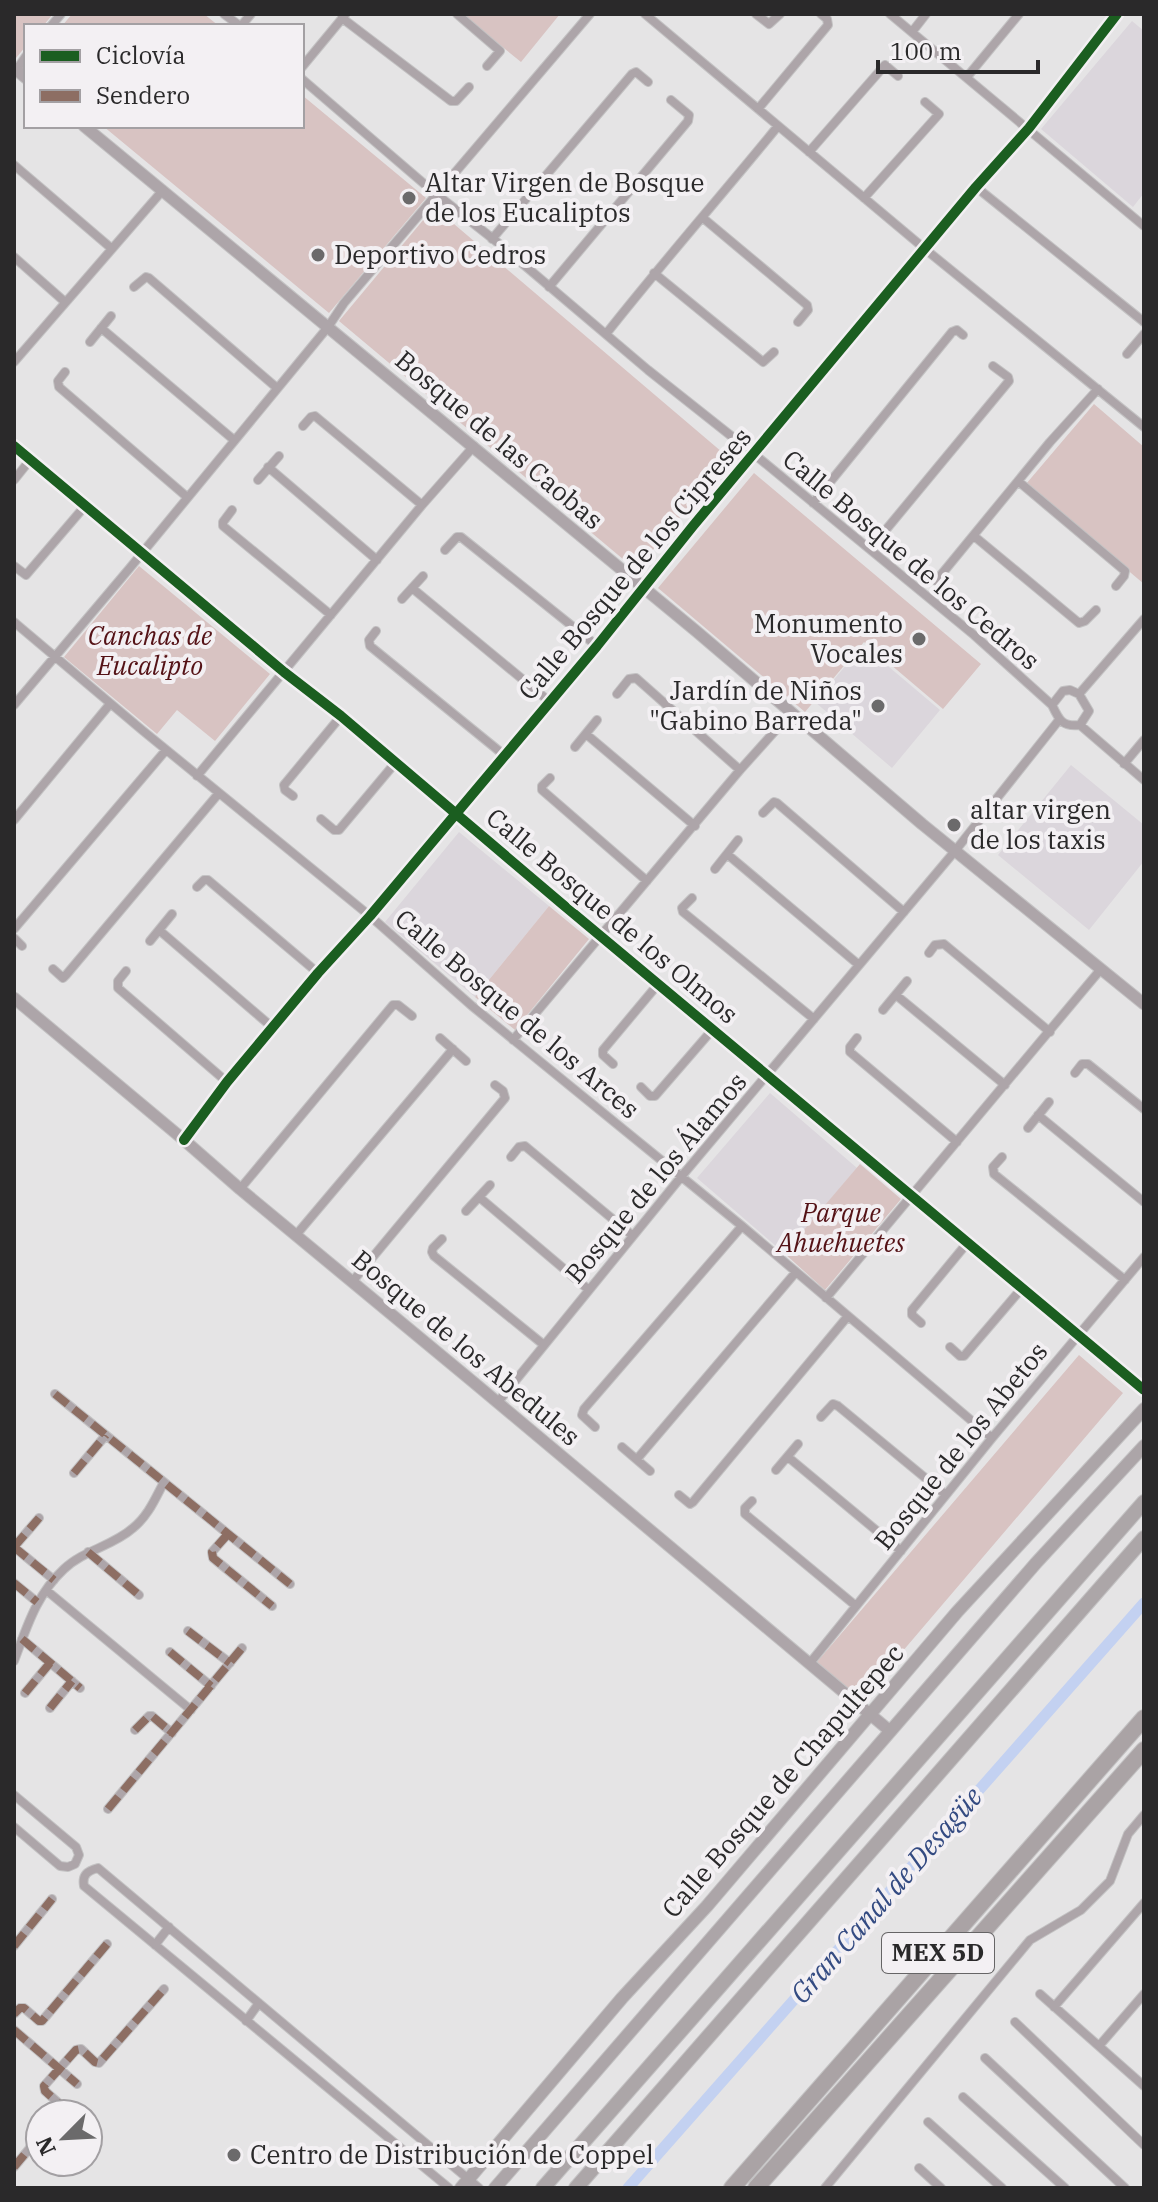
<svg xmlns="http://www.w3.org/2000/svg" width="1158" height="2202" font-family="'IBM Plex Serif',serif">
<rect width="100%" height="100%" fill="#e5e4e5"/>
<path fill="#dbd6dc" d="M1132,21L1144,31V193L1133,207L1041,129Z
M863,645L940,710L892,768L815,702Z
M1071,765L1144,825V861L1089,930L998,855Z
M459,832L549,906L475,997L385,922Z
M770,1093L857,1168L784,1253L697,1178Z"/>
<path fill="#d8c3c2" d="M14,14H53L43,26H26V46L16,58L14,56Z
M72,14H204L219,26H62Z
M462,14H560L521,62Z
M302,95L426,198L329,313L103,126H302Z
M434,207L729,458L636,570L339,321Z
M1094,404L1144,447V584L1026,484Z
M754,473L981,664L943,709L864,642L805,712L658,588Z
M139,566L270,674L215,741L177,710L157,734L64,657Z
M549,906L589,939L515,1030L475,997Z
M860,1164L901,1199L825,1290L784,1253Z
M1079,1355L1123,1393L861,1700L817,1662Z"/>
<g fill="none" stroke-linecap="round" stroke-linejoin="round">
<path stroke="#c3d1f1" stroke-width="11" d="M628,2188L1144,1603"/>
<g stroke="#c3c2c3" stroke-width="10">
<path id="minor" d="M224,14L240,26
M457,14L500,51L487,66
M645,14L925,249L1144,427
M756,14L769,24L780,14
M890,14L1144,226
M342,18L451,101H456L469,87
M51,26L61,14
M241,26L251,14
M912,32L926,14
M302,67L345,15
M15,72L26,56
M967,77L1019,14
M302,79L436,194L497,242L648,370L754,454L974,635L1052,705
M758,109L828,25L827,19L821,14
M809,152L885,65L898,76
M14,165L111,248
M976,187L1144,322
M864,198L939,114L925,102
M703,218L807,305L808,310L798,322
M492,239L632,74L636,72L648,82
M14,257L65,302
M654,273L763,362L774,352
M134,287L146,277L149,278L277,388
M549,287L688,121L689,115L671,100
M101,328L234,440
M606,334C662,263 721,196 778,126
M90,342L111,316
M1127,354L1144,334
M14,362L163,190
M65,372L58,381L59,387L187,497
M303,426L311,417L315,416L422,505
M14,446L284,672L341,716L561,903L1144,1390
M268,467L377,560
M14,480L30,460
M258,480L279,456
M1018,481L1125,571L1124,576L1116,586
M813,503L952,332L957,330L963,335
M232,510L223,522V526L331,615
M974,536L1079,623L1085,621L1096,610
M870,549L1009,381L1008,377L993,366
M445,550L457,537H461L597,646
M14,566L26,575L85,506
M936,581L1050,442L1098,389
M412,588L550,702
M402,599L423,576
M14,622L142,730L370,916L472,1006L742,1226L992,1438
M376,631L369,640L370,646L504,755
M1070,690L1079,694L1089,711L1080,725C1062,727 1059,720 1052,705L1063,691Z
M617,694L629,679L636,678L740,770
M1079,694L1144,619
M14,705L129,569L328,327L344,303L590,14
M1080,725L1144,780
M586,734L695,826
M575,747L597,720
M1124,764L1144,740
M197,776L422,505L474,446
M550,778L542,786V790L647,881
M293,796L285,790L284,785L341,716
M763,813L774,802L777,803L904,912
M321,819L334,830H339L396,762
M14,820L110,704
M727,854L859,965
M715,869L738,840
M197,887L204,880H208L318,973
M692,898L682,908L683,912L814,1019
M14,929L166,750
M159,930L272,1027
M14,938L22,946
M150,941L172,914
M929,953L935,945L944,944L1050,1032
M53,969L63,978L66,975L219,793
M126,971L118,981V988L227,1082
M896,995L1005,1085
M883,1010L907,981
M440,1038L466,1061
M857,1038L850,1047V1052L957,1142
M513,1040L740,770L791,713
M613,1064L603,1055V1050L659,983
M1075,1073L1082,1064H1088L1144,1109
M641,1087L650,1096H655L713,1029
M1038,1115L1144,1202
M1028,1128L1049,1102
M511,1157L519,1147L525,1146L633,1236
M1002,1157L993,1167L994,1174L1125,1280
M240,1189L393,1005H398L412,1016
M479,1197L589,1290
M466,1211L490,1185
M296,1235L453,1049
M442,1239L433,1248L432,1252L434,1256L544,1345
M352,1282L505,1098L503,1091L495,1085
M826,1298L1101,969
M921,1323L912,1315V1310L968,1242
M950,1347L960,1356H964L1022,1288
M55,1394L290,1584
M498,1402L681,1177L955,851L1059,720
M821,1417L833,1404L838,1406L946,1495
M595,1427L582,1415L584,1409L742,1226
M622,1447L650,1471
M788,1457L901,1551
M637,1459L796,1272
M776,1470L798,1444
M74,1473L106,1435
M679,1495L690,1504L693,1502L848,1316
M752,1501L745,1508V1514L856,1606
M228,1534L212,1552L213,1558L272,1606
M14,1547L54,1580
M14,1547L39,1518
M88,1552L139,1595
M14,1583L37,1602
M46,1590L191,1710
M188,1631L230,1663
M22,1639L80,1688
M170,1652L211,1686
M14,1661C27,1627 36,1595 64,1569C84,1550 113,1546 133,1528C148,1516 155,1499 164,1482
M810,1663L992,1438L1144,1257
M25,1693L50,1663
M50,1708L72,1681
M135,1730L149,1716H152L172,1733
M14,1795L76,1847L79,1855L75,1864L68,1867L60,1866L14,1827
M108,1809L242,1648
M155,1945L169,1927
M14,1946L52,1899
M1040,1994L1144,2086
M1054,2007L1144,1903
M14,2014L20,2008H24L39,2021H42L107,1944
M246,2021L259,2003
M1015,2022L1144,2145
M14,2030L77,2084
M1099,2046L1144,1994
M985,2058L1125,2188
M963,2097L1065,2188
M59,2114L63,2107L45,2091L44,2086L76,2050L81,2049L95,2062L99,2063L164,1989
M928,2122L1002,2188
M14,2167L40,2136
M919,2168L941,2188
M449,2188L84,1886C82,1875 87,1871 98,1868L479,2188
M825,2188L1030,1940L1081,1910L1110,1881L1128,1834L1144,1815"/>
</g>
<g stroke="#c3c2c3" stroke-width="13">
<path id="tertiary" d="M14,68L26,78
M84,126L696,631L922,824L1144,1004
M14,998L184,1140L240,1189L472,1381L890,1731
M184,1140L227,1082L318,973L370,916L597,646L693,526L976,187L1029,128L1117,14"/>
</g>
<g stroke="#c3c2c3" stroke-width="14">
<path id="secondary" d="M461,2188L622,1998L707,1906L957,1612L1144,1409
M495,2188L1036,1563L1144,1446"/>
</g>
<g stroke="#c3c2c3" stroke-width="16">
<path id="trunk" d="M543,2188L1144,1502
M576,2188L1144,1538"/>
</g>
<g stroke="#c3c2c3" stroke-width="18">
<path id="motorway" d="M732,2188L1144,1718
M756,2188L1144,1750"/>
</g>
<use href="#minor" stroke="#ada5a9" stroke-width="8"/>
<use href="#tertiary" stroke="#ada5a9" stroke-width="11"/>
<use href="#secondary" stroke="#aca5a8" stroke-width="12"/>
<use href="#trunk" stroke="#aca6a8" stroke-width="14"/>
<use href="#motorway" stroke="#aaa3a5" stroke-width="16"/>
<path stroke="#8d6e63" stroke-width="8" stroke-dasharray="16 8" stroke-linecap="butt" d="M55,1394L290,1584
M74,1473L106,1435
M228,1534L212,1552L213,1558L272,1606
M14,1547L54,1580
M14,1547L39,1518
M88,1552L139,1595
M14,1583L37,1602
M188,1631L230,1663
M22,1639L80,1688
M170,1652L211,1686
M25,1693L50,1663
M50,1708L72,1681
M135,1730L149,1716H152L172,1733
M108,1809L242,1648
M14,1946L52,1899
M14,2014L20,2008H24L39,2021H42L107,1944
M14,2030L77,2084
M59,2114L63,2107L45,2091L44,2086L76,2050L81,2049L95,2062L99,2063L164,1989
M14,2167L40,2136"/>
<g stroke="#f3f0f3" stroke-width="15">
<path id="cycleway" d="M14,446L284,672L341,716L561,903L1144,1390
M184,1140L227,1082L318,973L370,916L597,646L693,526L976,187L1029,128L1117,14"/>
</g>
<use href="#cycleway" stroke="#1b5e20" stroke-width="10"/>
</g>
<g fill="#6b6a6b" stroke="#f3f0f3" stroke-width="3">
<circle cx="409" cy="198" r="8"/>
<circle cx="318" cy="255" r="8"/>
<circle cx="919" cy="639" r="8"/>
<circle cx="878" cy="706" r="8"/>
<circle cx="954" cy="825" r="8"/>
<circle cx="234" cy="2155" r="8"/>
</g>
<g text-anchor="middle" stroke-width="8" stroke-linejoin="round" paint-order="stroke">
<rect fill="#f3f0f3" stroke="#666566" stroke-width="2" x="882" y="1933" width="112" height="40" rx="6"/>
<g font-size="24" font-weight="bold" fill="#2a292a">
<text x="938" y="1961">MEX 5D</text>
</g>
<g font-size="26" fill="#2a292a" stroke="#f3f0f3" text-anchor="start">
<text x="425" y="192">Altar Virgen de Bosque<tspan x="425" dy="30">de los Eucaliptos</tspan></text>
<text x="334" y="264">Deportivo Cedros</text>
<text x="903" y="633" text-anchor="end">Monumento<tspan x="903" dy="30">Vocales</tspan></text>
<text x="862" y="700" text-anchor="end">Jardín de Niños<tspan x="862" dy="30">"Gabino Barreda"</tspan></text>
<text x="970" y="819">altar virgen<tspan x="970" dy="30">de los taxis</tspan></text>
<text x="250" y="2164">Centro de Distribución de Coppel</text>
</g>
<g font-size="26" fill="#2a292a" stroke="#f3f0f3">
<text transform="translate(499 440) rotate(40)" y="9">Bosque de las Caobas</text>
<text transform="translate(911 560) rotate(40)" y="9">Calle Bosque de los Cedros</text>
<text transform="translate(635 564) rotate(-50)" y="9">Calle Bosque de los Cipreses</text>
<text transform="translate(612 916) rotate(40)" y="9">Calle Bosque de los Olmos</text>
<text transform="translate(517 1014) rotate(40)" y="9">Calle Bosque de los Arces</text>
<text transform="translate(656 1178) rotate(-50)" y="9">Bosque de los Álamos</text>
<text transform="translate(466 1348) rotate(40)" y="9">Bosque de los Abedules</text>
<text transform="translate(961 1446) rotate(-51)" y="9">Bosque de los Abetos</text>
<text transform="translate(783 1781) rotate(-49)" y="9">Calle Bosque de Chapultepec</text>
</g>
<g font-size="26" font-style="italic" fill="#541216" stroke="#f3f0f3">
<text x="150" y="645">Canchas de<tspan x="150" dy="30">Eucalipto</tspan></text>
<text x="841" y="1222">Parque<tspan x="841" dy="30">Ahuehuetes</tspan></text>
</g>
<g font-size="28" font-style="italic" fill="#344b82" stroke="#f3f0f3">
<text transform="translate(886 1895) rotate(-49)" y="10">Gran Canal de Desagüe</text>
</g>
</g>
<rect width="1158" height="2202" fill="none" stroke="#2a292a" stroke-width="32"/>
<rect x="24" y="24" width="280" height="104" fill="#f3f0f3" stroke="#a3a0a3" stroke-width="2"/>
<rect x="40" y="50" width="40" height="12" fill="#1b5e20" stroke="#a3a0a3" stroke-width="2"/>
<text x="96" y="64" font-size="24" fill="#2a292a">Ciclovía</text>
<rect x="40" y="90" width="40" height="12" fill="#8d6e63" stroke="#a3a0a3" stroke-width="2"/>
<text x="96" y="104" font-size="24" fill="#2a292a">Sendero</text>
<g transform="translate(64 2138) rotate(246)"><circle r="38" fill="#f3f0f3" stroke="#a3a0a3" stroke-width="2"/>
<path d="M0-6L14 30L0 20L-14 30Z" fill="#6b6a6b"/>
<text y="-12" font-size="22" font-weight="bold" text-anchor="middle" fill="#2a292a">N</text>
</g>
<path d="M878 60v12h160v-12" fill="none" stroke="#2a292a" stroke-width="4"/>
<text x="890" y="60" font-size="24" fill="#2a292a" stroke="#f3f0f3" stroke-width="6" paint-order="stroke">100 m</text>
</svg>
